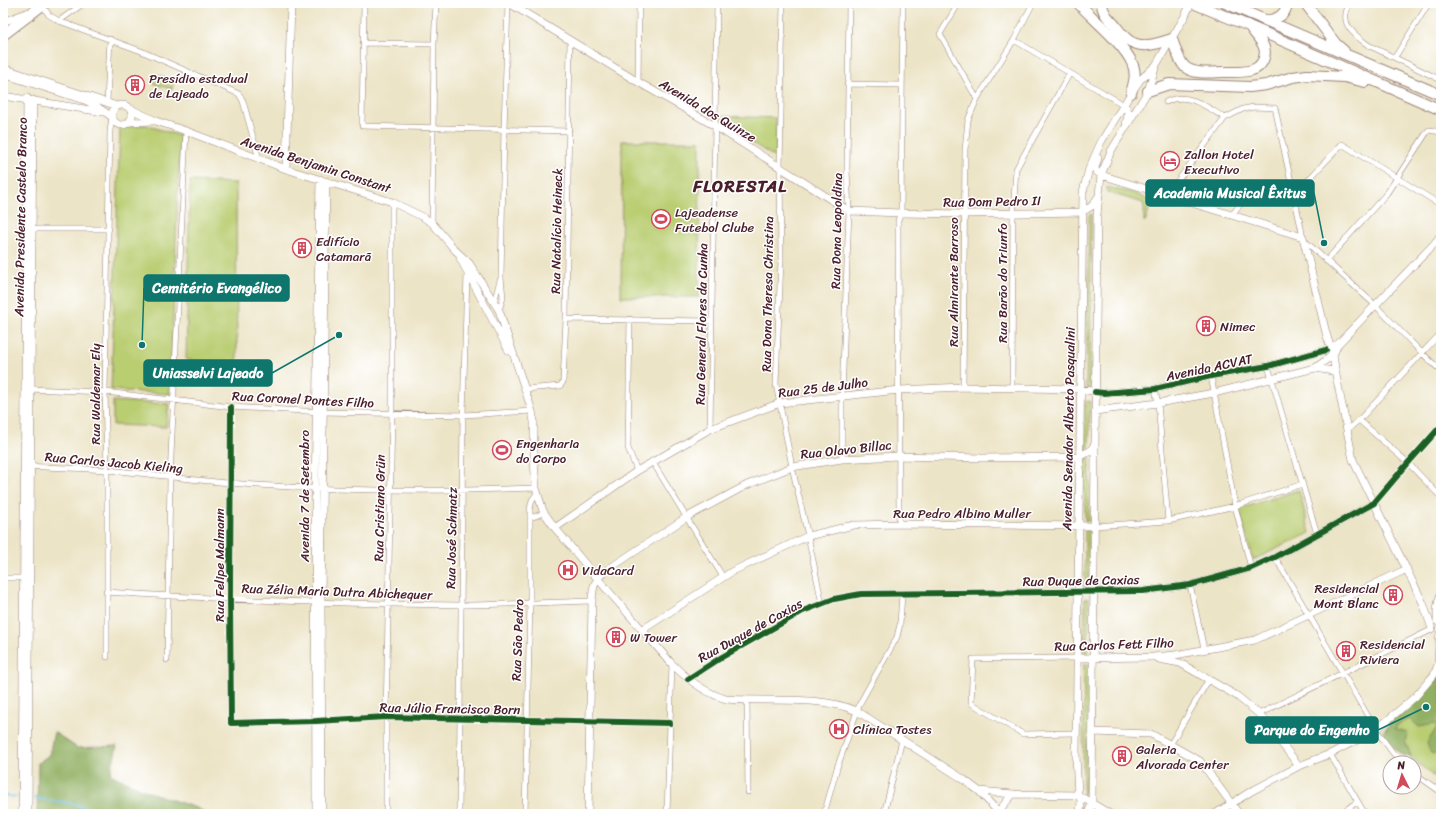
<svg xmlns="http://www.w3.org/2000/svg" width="1444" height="817" font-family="Sriracha,sans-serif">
<rect width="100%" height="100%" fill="#fff"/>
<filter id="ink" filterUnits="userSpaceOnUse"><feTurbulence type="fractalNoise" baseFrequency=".025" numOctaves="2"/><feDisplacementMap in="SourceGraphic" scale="8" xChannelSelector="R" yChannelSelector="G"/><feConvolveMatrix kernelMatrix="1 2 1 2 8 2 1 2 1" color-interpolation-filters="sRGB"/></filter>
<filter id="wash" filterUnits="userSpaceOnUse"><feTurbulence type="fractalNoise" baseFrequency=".012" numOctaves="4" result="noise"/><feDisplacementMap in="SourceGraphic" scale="16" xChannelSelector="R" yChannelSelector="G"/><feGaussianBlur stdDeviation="0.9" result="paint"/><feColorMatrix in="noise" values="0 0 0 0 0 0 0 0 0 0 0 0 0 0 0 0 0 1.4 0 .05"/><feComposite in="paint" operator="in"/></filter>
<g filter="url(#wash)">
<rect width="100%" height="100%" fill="#ece4c6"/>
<path fill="#b9cd71" stroke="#82764e" d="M155,74L174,80L172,89L152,83Z
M720,116L776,118V158L721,123Z
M146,125L180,136L170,394L111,390L120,127Z
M622,141H700L699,297H621Z
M190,181L236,183L237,363L186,360Z
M1107,187L1133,193L1149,200L1148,213L1145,222H1144V208L1143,203L1107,192Z
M1092,214L1090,389L1086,388L1089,215Z
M113,401L169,404L166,427L113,425Z
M1090,401L1089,447L1085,451V402Z
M1090,457L1089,521H1085L1084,460Z
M1299,490L1310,533L1253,560L1239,509Z
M1085,530H1089V588H1085Z
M1089,598L1088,654L1084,656L1085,599Z
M1089,664L1086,786L1084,796L1083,785L1084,665Z
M1441,671V771L1433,776L1381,732L1426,695Z"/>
<path fill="#92b063" stroke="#6e6847" d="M1441,675V752L1432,754L1430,752L1427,743L1437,727L1435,724L1419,727L1410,719C1404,721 1397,723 1395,729L1408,732L1405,741L1411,756C1399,759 1390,742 1384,734L1391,720L1421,697Z
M54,732L77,748L117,746L110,774L146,791L199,809L206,814H37L38,763L49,755Z"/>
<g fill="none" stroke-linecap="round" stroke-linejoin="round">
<path stroke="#65bee2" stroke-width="2" d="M3,795L16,797
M34,798L75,804L98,814"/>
</g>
</g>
<g filter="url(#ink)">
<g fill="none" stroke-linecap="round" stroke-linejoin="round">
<g stroke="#9b8278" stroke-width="6">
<path id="street" d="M364,3L362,126L569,131
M783,3L780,168L781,260L776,384L792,467L808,536L822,604
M959,3L940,34L977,99
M1350,3C1338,23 1353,34 1368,45L1441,80
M42,5L49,15L59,21L141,51L239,94L243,101L259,159
M59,21L84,3
M1014,40L1124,105
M363,43L434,44
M1395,57L1429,3
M638,82L639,3
M847,84L901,85
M107,102L110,39
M1166,102C1187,91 1207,107 1225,118
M1167,195L1225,118L1243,109L1254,107L1275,108L1303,237
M1294,195L1342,144L1441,205
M1232,215L1254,186
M432,223L434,44L436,3
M30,229H109
M1304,240L1375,305L1422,353L1441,371
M1326,261L1387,193L1427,132L1429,130L1441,132
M494,303L500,280
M499,310L503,298L501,277L504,129L508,3
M566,319L712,321
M630,319L628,448L637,471
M1268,366L1317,534
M1211,376L1235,506L1251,568
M963,387L965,150L968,120L977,99L1014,40L1033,3
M1012,388L1013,214L1016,169L1070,73
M28,389L105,392L231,407L323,412L463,415L532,411
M526,389L560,386L563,382L566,319L570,40
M1155,389L1158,403L1168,521
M231,407L230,599L231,723L316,721L386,717L670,723
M1359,420L1408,463L1441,497
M710,429L717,3
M1347,430L1359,420L1441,333
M842,459V395L849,211L847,171L849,3
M652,461L723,577
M28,466C54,468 80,468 106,470C148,473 189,480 230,483C332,491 434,492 536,488
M1374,503L1408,463L1441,426
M530,518L544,513
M899,524L898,220L901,213L903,3
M1094,526L1168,521L1235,506L1303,484
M1275,557L1376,730L1393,753L1403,763
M3,578H26
M1190,585L1204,649
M106,592C224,600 342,604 459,605C504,605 548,602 592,601
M107,657V470L105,392L110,131L112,117
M167,660L170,477L186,131
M688,679L722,657L803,611L834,599L861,594L1078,591
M747,700L748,792
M1259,714L1433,629
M1076,733L1023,734L971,703L973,659L1077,658
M1170,745L1209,679
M1330,754L1365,814
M1414,773L1441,792
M386,814V717L392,414V202
M459,814L463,415L467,273
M525,814L530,603V509L532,500L537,493
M667,814L672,664
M824,814L837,768L860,703L897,637L900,624L902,594
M884,814L902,740
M1340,814L1357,802"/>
</g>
<g stroke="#9b8278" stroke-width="8">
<path id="secondary" d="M509,3L638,82L715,126L849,211L901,213L965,214L1082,212L1092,206L1098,197
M3,22L29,12
M3,68L117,106
M3,74L87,101L95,105L112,117
M3,96L103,112
M112 115a10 10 0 1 1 20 0a10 10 0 1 1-20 0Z
M1124,105C1130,110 1128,116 1126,123
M131,109L156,121L186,131L286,169L392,202L423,217L432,223L455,250L469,263L499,310L532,411L534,422V461L536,488L543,511L555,528L597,578L672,664C688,680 705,693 726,699C766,702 820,695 857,711L963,779L979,791L1000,814
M130,122L154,121
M1098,158L1095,168L1096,171L1101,175L1303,237L1326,333L1333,355L1336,375L1353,460L1423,603L1431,626
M286,169L291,3
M460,258L509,351
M1315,368L1333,371
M1095,411L1158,403L1214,393L1315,368L1333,355L1338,344L1434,244L1441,235
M555,528L637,471L710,429L780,403L899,390L963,387L1080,389L1104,393L1155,389L1211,376L1268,366L1326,350L1338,344
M1078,591H1143L1190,585L1251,568L1275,557L1374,503
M1437,621V608L1441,592
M642,630L733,571L808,536L854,525L899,524L1094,526
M1077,658L1153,657L1175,655L1255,640L1407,569
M1159,659L1180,663L1237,696L1259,714L1299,766
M1093,732L1151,734L1200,761L1239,814
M979,791L1013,794L1078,795L1110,814
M22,814L27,98
M28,814L33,100
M316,814L315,496L320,179
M322,814L321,602L326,181
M588,814L592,601C593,588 593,582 604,572L687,517L747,485L792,467L842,459L898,456L982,458L1079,457L1091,450L1094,445
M996,814L1013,794
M1080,814L1081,800L1078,795L1076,756L1083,192L1089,169L1101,142L1131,93L1140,80L1155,66
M1088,814L1092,802L1097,215L1101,175L1111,151L1148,91L1156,65L1185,16L1191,3
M1215,814L1250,792L1299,766L1330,754L1376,730L1402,708L1416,696L1427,683L1434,675L1438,665L1439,642L1441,625L1440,623L1437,621"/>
</g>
<g stroke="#9b8278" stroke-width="12">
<path id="highway" d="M1078,3C1093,19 1124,44 1132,63C1137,73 1134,83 1131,93
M1102,3C1102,12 1108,18 1114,24C1118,29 1122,35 1127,39C1140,50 1157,44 1172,39C1175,47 1178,60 1185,67C1195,75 1213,72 1224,72C1233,72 1244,73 1252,70C1262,67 1268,55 1263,45C1260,39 1254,33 1250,27
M1193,3L1249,26L1441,110
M1225,3L1441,95
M1305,3L1336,44L1344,51
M1265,21C1277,19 1286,16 1287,3
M3,35L45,3
M1148,91L1169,84L1250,87L1266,85L1293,77L1307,75L1344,77L1365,82"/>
</g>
<use href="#street" stroke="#fff" stroke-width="5"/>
<use href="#secondary" stroke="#fff" stroke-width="7"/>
<use href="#highway" stroke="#fff" stroke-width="10"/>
<g stroke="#fff" stroke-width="8">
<path id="cycleway" d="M1095,392L1104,393L1155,389L1211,376L1268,366L1326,350
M231,407L230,599L231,723L316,721L386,717L670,723
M688,679L722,657L803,611L834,599L861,594L1143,591L1190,585L1251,568L1275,557L1374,503L1408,463L1441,426"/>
</g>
<use href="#cycleway" stroke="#1b5e20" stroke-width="6"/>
</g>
</g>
<defs>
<g id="building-ring" transform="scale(1)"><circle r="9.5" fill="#fff" stroke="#d1495b" stroke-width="1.5"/><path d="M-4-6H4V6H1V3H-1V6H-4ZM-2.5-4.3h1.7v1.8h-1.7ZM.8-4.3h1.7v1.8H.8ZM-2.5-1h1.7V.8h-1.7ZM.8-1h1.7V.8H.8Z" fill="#d1495b"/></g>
<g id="hotel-ring" transform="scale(1)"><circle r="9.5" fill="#fff" stroke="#d1495b" stroke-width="1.5"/><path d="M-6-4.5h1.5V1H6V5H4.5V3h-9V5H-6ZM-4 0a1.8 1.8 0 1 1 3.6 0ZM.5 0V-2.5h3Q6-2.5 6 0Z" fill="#d1495b"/></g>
<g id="stadium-ring" transform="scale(1)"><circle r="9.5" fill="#fff" stroke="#d1495b" stroke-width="1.5"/><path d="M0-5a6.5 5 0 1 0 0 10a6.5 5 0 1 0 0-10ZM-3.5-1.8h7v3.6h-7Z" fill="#d1495b"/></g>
<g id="hospital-ring" transform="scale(1)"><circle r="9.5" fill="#fff" stroke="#d1495b" stroke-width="1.5"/><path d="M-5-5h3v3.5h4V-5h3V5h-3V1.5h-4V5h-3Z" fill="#d1495b"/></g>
</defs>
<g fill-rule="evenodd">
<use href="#building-ring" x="135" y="85"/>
<use href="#hotel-ring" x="1170" y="161"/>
<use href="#stadium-ring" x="661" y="219"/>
<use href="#building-ring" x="302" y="248"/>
<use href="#building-ring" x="1206" y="326"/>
<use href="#stadium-ring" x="502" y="450"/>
<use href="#hospital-ring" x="568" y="570"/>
<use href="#building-ring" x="1393" y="595"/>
<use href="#building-ring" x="616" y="637"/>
<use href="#building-ring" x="1346" y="651"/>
<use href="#hospital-ring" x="839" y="729"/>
<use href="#building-ring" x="1122" y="756"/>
</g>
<g text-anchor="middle" stroke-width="3" stroke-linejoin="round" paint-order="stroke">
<g font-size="13" fill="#4a1f2b" stroke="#fff" text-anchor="start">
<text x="149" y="83">Presídio estadual<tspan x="149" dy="15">de Lajeado</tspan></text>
<text x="1184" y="159">Zallon Hotel<tspan x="1184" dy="15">Executivo</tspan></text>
<text x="675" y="217">Lajeadense<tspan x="675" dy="15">Futebol Clube</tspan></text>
<text x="316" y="246">Edifício<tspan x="316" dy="15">Catamarã</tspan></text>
<text x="1220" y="331">Nimec</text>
<text x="516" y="448">Engenharia<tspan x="516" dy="15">do Corpo</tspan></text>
<text x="582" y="575">VidaCard</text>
<text x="1379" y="593" text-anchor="end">Residencial<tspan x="1379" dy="15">Mont Blanc</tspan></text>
<text x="630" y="642">W Tower</text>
<text x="1360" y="649">Residencial<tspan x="1360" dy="15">Riviera</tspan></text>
<text x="853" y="734">Clínica Tostes</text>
<text x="1136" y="754">Galeria<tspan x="1136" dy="15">Alvorada Center</tspan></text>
</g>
<g font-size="13" fill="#4a1f2b" stroke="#fff">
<text transform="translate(708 110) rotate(31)" y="5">Avenida dos Quinze</text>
<text transform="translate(316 164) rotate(18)" y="5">Avenida Benjamin Constant</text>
<text transform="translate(992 201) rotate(-1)" y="5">Rua Dom Pedro II</text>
<text transform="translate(20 217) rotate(-89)" y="5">Avenida Presidente Castelo Branco</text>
<text transform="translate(556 231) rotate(-89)" y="5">Rua Natalício Heineck</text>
<text transform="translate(836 231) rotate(-89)" y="5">Rua Dona Leopoldina</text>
<text transform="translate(953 282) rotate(-90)" y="5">Rua Almirante Barroso</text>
<text transform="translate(1002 283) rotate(-90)" y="5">Rua Barão do Triunfo</text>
<text transform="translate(767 294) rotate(-89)" y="5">Rua Dona Theresa Christina</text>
<text transform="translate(701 324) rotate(-89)" y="5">Rua General Flores da Cunha</text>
<text transform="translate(1209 367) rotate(-12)" y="5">Avenida ACVAT</text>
<text transform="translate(823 387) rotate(-7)" y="5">Rua 25 de Julho</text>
<text transform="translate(95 394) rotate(-90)" y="5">Rua Waldemar Ely</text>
<text transform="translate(303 399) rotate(3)" y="5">Rua Coronel Pontes Filho</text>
<text transform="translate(1068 429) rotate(-89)" y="5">Avenida Senador Alberto Pasqualini</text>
<text transform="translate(846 449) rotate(-6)" y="5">Rua Olavo Billac</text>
<text transform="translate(114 462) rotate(5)" y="5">Rua Carlos Jacob Kieling</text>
<text transform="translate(304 496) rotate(-90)" y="5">Avenida 7 de Setembro</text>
<text transform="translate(379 508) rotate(-89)" y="5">Rua Cristiano Grün</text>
<text x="962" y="518">Rua Pedro Albino Muller</text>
<text transform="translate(451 538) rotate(-89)" y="5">Rua José Schmatz</text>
<text transform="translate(219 565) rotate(-90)" y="5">Rua Felipe Malmann</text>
<text transform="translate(1081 580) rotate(-1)" y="5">Rua Duque de Caxias</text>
<text transform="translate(337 591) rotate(2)" y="5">Rua Zélia Maria Dutra Abichequer</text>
<text transform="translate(750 630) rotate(-29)" y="5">Rua Duque de Caxias</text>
<text transform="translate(517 640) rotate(-88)" y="5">Rua São Pedro</text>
<text transform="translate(1114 644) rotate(-2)" y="5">Rua Carlos Fett Filho</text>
<text transform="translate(450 708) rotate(1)" y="5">Rua Júlio Francisco Born</text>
</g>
<g font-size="17" font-weight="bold" letter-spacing="1" fill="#4a1f2b" stroke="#fff">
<text x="740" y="192">FLORESTAL</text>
</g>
</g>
<path fill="none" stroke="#0f766e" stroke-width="1.5" d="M1324 243L1314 193M142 345L144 288M339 335L272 373M1426 707L1378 730"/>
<g fill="#0f766e" stroke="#fff" stroke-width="1.5">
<circle cx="1324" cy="243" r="4"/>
<circle cx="142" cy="345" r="4"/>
<circle cx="339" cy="335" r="4"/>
<circle cx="1426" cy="707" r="4"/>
</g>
<g fill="#0f766e" stroke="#0f766e" stroke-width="1.5">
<rect x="1146" y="180" width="168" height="26" rx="4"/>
<rect x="144" y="275" width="145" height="26" rx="4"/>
<rect x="144" y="360" width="128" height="26" rx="4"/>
<rect x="1246" y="717" width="132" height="26" rx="4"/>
</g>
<g font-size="14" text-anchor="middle" font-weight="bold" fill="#fff">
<text x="1230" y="198">Academia Musical Êxitus</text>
<text x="217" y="293">Cemitério Evangélico</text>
<text x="208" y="378">Uniasselvi Lajeado</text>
<text x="1312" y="735">Parque do Engenho</text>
</g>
<rect width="1444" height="817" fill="none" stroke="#fff" stroke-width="16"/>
<g transform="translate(1402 775) rotate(355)"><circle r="19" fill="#ffffff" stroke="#b7a5aa"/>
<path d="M0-3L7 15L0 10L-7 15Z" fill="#d1495b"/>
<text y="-6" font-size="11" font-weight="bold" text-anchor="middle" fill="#4a1f2b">N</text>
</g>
</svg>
